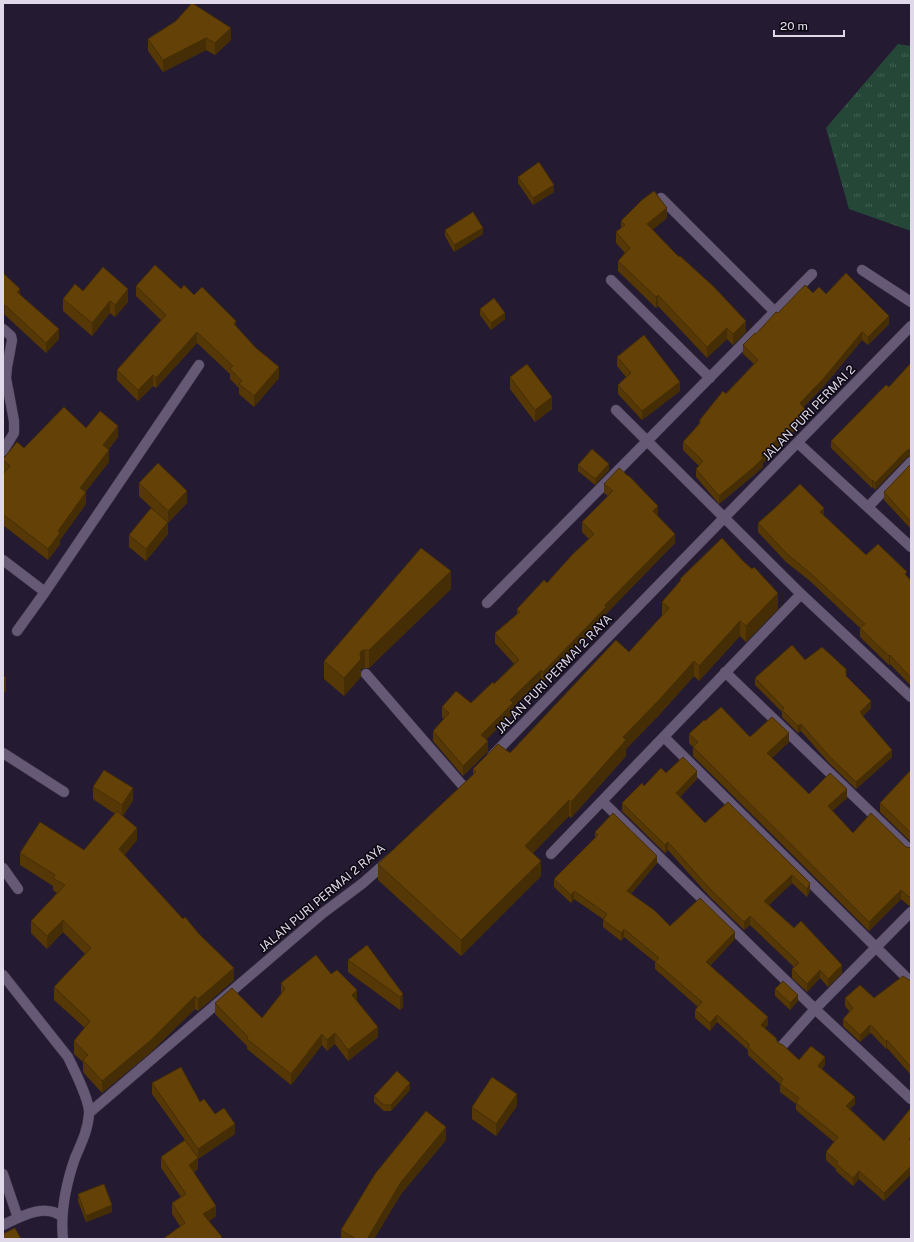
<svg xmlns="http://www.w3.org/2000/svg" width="914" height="1242" font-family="'Public Sans',sans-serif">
<defs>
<pattern id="grass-tufts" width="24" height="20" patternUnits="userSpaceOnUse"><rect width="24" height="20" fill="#244737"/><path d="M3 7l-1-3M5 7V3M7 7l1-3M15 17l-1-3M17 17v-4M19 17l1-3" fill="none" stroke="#446154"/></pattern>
</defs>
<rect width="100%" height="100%" fill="#241a31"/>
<path fill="url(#grass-tufts)" d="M898,44L911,46V231L849,209L826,128Z"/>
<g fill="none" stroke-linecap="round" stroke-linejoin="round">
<g stroke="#40374b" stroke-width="11">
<path id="street" d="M661,198L775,312
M862,270L911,302
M611,280L710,378
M3,329L11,336L12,340L7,367L6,378L14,421V433L3,451
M616,410L801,594L911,697
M798,443L911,547
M868,507L911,462
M3,560L45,592L199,365
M487,603L812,274
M17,631L45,592
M725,672L911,851
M366,674L463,786
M664,737L911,982
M3,753L64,792
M492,756L911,326
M602,801L815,1009L911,1099
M551,854L801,594
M3,868L18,889
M3,975L68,1057C74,1070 90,1100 89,1114C88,1130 81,1144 75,1158C66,1184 60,1211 63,1239
M782,1046L815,1009L911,912
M89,1113L323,913L363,883L389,860
M3,1174L18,1218
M3,1225C20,1217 44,1203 61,1216"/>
</g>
<use href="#street" stroke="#655975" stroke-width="10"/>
</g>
<path fill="#553806" d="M176,21L231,40L215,55L206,50L163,72L148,51V39Z
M518,177L554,192L533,205L518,183Z
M667,218L652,230L746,332L733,345L727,339L707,358L658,306L656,308L618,271V261L625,253L616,243V232L621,228V221Z
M445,230L483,234L454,252L445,236Z
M3,273L20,294L59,339L46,353L5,315Z
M136,286L181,289L194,295L236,327L279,378L254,407L239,394V388L230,379V374L197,343L156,388L153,386L138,401L117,380V370L161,320L136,296Z
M83,291L128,302L115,317L110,313L92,336L63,311V299Z
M813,293L826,294L889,324L868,345L862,340L824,386L803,407L806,419L792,433V436L774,450V454L763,463V467L754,475L719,504L696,477V469L699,466L683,450V442L699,424V421L754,364L743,354V345L756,334L778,313Z
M480,309L505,319L491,330L480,315Z
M617,357L680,391L642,420L618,394V385L626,377L617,366Z
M911,363V456L907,457L875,490L873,487L872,488L831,448V441L889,387Z
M510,377L552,409L535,422L510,389Z
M86,428L118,437L108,450L109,462L85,492L86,504L60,540V544L48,560L4,526L3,528V474L4,472L3,471V459L24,448Z
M911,464V529L884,500V492Z
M578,465L609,470L595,485L578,471Z
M139,483L187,503L168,523V534L146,561L129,547V535L157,513L139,496Z
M604,484L658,516L675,543L606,614V617L543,682L541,680L513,707V713L486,739L488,751L463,776L433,741V731L444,719L442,717V707L471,703L494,684L514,664L495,643V633L517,614V609L547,583L589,539L582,532V522L608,496L604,493Z
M824,516L866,555L907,576L911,581V686L890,664L889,665L860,637V628L810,581L786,562L758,532V523Z
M680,579L778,609L746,642L740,636L699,681L694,676L660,714L626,749V756L571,818L569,816L533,853L541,876L461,956L378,880V864L473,775V769L510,753L629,652L662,616V602L680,582Z
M451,589L369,668H365L361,669V677L344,696L324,679V661Z
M805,660L846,677L871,708L863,716L892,757L856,789L829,763L801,731L798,733L782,717V712L755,685V678Z
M705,721L750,737L789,742L772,758L809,794L847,798L832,811L853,833L911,848V905L909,906L901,899L869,931L693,756V747L689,743V734Z
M911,770V842L880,812V803Z
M666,773L697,779L680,797L705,823L728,802L810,891L807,897L792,883L769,905L842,973L828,987L820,978L807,992L792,978V969L794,967L750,925L744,930L709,896L668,850L665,853L622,811V803L644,786Z
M93,787L133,800L123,816L137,840L124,855L234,980L198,1011L195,1009L151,1052L102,1093L83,1072V1062L74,1054V1041L85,1028L54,1000V987L85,954L63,932L47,949L31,933V921L57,893L53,890V886L20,865V853L84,850L115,814L93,799Z
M595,832L657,863L631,894L670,926L735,939L710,966L768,1025L765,1028L778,1043L799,1060L825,1065L822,1069L855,1104L850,1109L884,1141L911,1108V1174L884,1201L859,1179L853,1186L836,1171V1169L826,1160V1152L834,1142L796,1110V1104L780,1092V1084L748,1055V1050L717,1022L710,1031L695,1018V1010L698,1007L655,969V962L624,937L621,941L603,927V919L574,899L571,903L554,887V879L595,838Z
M348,960L403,994V1007L400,1010L348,972Z
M331,974L357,1001L378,1037L348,1061L335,1044L327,1051L322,1045L291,1085L247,1049V1046L215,1014V1003L262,1018L281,994V983Z
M909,980H911V1075L887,1048L886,1049L872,1034L870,1033L860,1042L843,1026V1019L850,1012L845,1006V998H874Z
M775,989L798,1001L790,1010L775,996Z
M152,1083L200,1102L215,1114L235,1134L198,1159V1169L194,1172L216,1216L209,1221L222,1239L180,1226L172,1214V1203L181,1197L161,1168V1157L185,1140L152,1094Z
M410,1090L391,1111H384L374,1102V1096Z
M517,1106L496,1136L472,1119V1107Z
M446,1140L401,1194L374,1239H341V1230Z
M78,1194L112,1212L86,1222L78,1201Z"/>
<path fill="#452e05" d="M231,28V40L215,55V43Z
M206,38V50L163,72V60Z
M554,185V192L533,205V198Z
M667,208V218L647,234V224Z
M483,228V234L454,252V245Z
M20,289V299L17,292Z
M128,289V302L115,317V305Z
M658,295V306L656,308V297Z
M110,301V313L92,336V323Z
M5,305V315L3,316V306Z
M505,313V319L491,330V323Z
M889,316V324L868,345V337Z
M236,321V332L234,324Z
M746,321V332L733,345V334Z
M727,328V339L707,358V347Z
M59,329V339L46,353V343Z
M197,332V343L156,388V378Z
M862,332V340L824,386L800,411V403Z
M279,367V378L254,407V396Z
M153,375V386L138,401V390Z
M680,382V391L642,420V411Z
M552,397V409L535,422V410Z
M806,411V419L792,433V436L774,450V454L763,463V467L754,475L719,504V496L761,456L772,444Z
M118,426V437L103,457V445Z
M911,449V456L907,457L875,490V483L907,450Z
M109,450V462L80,499V488Z
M609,464V470L595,485V479Z
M873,480V487L872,488V481Z
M187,491V503L168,523V534L146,561V549L168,522V511Z
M86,492V504L60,540V544L48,560V549L58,531Z
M658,506V516L653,521V511Z
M824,508V516L820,512Z
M4,515V526L3,528V517Z
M675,534V543L606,614V617L543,682V672L605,605Z
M451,571V589L369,668V650Z
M4,572V584L3,585V573Z
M778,593V609L746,642V626Z
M740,621V636L699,681V666Z
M365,650V668L361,669V677L344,696V678L361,651Z
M890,655V664L889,665V656Z
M694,661V676L660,714L626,749V756L571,818V802L623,737Z
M541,670V680L513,707V713L481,745V735L510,700Z
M6,678V691L3,694V681Z
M871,701V708L862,717L860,712Z
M801,724V731L798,733V726Z
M789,733V742L767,762V753Z
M488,741V751L463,776V766Z
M892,750V757L856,789V782Z
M697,771V779L676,801V793Z
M133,788V800L122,818V805Z
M847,789V798L828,815V806Z
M569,800V816L525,861V846Z
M137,828V840L119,862V849Z
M668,842V850L665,853V845Z
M657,856V863L627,898V891Z
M541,861V876L461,956V940Z
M792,875V883L764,909V901Z
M810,883V891L807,897V889Z
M901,890V899L869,931V922Z
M574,891V899L571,903V895Z
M750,916V925L744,930V922Z
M63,920V932L47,949V936Z
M624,929V937L621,941V933Z
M735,932V939L706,970V962Z
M842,965V973L828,987V979Z
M234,968V980L198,1011V999Z
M820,970V978L807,992V984Z
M357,990V1001L352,995Z
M403,994V1007L400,1010V997Z
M798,995V1001L790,1010V1003Z
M195,996V1009L151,1052L102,1093V1081Z
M717,1015V1022L710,1031V1023Z
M768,1017V1025L761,1032V1025Z
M870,1025V1033L860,1042V1035Z
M378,1027V1037L348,1061V1050Z
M335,1033V1044L327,1051V1040Z
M322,1034V1045L291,1085V1074Z
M887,1040V1048L886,1049V1042Z
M825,1057V1065L818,1073V1066Z
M410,1083V1090L391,1111V1105Z
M517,1094V1106L496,1136V1124Z
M855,1097V1104L846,1113V1106Z
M235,1124V1134L198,1159V1169L189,1175V1165L198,1158V1149Z
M446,1127V1140L401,1194L374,1239H367L401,1182Z
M911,1166V1174L884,1201V1193Z
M859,1171V1179L853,1186V1178Z
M112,1205V1212L86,1222V1216Z
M216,1206V1216L203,1225V1214Z"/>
<path fill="#634107" stroke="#452e05" d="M192,3L231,28L215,43L206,38L163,60L148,39L176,21Z
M539,162L554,185L533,198L518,177Z
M654,191L667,208L647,224L679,257L680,256L713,286L746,321L733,334L727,328L707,347L658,295L656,297L618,261L630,248L616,232L625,225L621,221L642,200Z
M473,212L483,228L454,245L445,230Z
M155,265L181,289L184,285L194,295L202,287L236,321L234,324L256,348L279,367L254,396L239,384L242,381L230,369L233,366L197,332L156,378L153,375L138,390L117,370L166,315L136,286Z
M103,267L128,289L115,305L110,301L92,323L63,299L75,284L83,291Z
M3,273L20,289L17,292L59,329L46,343L5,305L3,306Z
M846,273L889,316L868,337L862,332L824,378L800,403L806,411L790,426L792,427L772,444L774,446L761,456L763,458L754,467L719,496L696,469L703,461L683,442L701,422L699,421L723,391L726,394L758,360L743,345L755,333L756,334L776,312L778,313L805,285L813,293L819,287L826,294Z
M494,298L505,313L491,323L480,309Z
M644,335L680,382L642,411L618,385L631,373L617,357Z
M911,363V449L907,450L875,483L873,480L872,481L831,441L886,385L889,387Z
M527,364L552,397L535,410L510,377Z
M64,407L86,428L100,411L118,426L103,445L109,450L80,488L86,492L58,531L60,533L48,549L4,515L3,517V474L10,466L3,460V459L17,442L24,448Z
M592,449L609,464L595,479L578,465Z
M158,463L187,491L168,511L139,483Z
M911,464V522L884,492Z
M619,468L628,476H629L658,506L653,511L675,534L605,605L606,607L543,672L541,670L510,700L513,703L481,735L488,741L463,766L433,731L449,713L442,707L456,691L471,703L493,682L494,684L519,660L495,633L520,612L517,609L544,580L547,583L572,555L594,534L582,522L613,491L604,484Z
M800,484L824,508L820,512L866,555L878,544L907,572L905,574L911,581V678L890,655L889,656L860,628L865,624L810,573L786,553L758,523L775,508Z
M151,508L168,522L146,549L129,535Z
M722,538L743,561L752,569L754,567L778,593L746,626L740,621L699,666L694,661L660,699L623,737L626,740L571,802L569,800L525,846L541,861L461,940L378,864L476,772L473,769L498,744L510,753L616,640L629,652L669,608L662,602L681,580L680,579Z
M421,548L451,571L369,650H365L361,651L360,654L361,659L344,678L324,661Z
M792,645L805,660L822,647L846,669V676L871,701L860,712L862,713L861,714L892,750L856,782L829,756L801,724L798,726L782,710L784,708L755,678Z
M3,676L6,678L3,681Z
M721,707L750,737L772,717L789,733L767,753L809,794L830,773L847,789L828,806L853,833L871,813L906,847L911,848V896L909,897L901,890L869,922L693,747L698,742L689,734L704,720L705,721Z
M683,757L697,771L676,793L705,823L728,802L810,883L807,889L792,875L764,901L794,928L801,921L842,965L828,979L820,970L807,984L792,969L799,963L750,916L744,922L709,888L668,842L665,845L622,803L642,783L644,786L661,768L666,773Z
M104,770L133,788L122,805L93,787Z
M911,770V833L880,803Z
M117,811L137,828L119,849L183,919L185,917L199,934L234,968L198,999L195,996L151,1040L102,1081L83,1060L88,1055L74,1041L90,1021L54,987L91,948L63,920L47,936L31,921L65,885L53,878L55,875L20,853L40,822L84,850Z
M613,813L657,856L627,891L654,910L670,926L700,898L735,932L706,962L768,1017L761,1025L776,1038L778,1043L783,1045L799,1060L811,1046L825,1057L818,1066L855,1097L846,1106L884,1141L911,1108V1136L909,1139L911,1142V1166L884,1193L859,1171L853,1178L836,1164L838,1162L826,1152L838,1137L796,1103L799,1098L780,1084L783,1079L748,1047L750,1045L717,1015L710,1023L695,1010L702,1002L655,962L659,958L624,929L621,933L603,920L607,914L574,891L571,895L554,879L598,835L595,832Z
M367,945L403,994L400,997L348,960Z
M316,955L331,974L337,970L357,990L352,995L378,1027L348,1050L335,1033L327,1040L322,1034L291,1074L247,1039L248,1037L215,1003L232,988L262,1018L285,989L281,983Z
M903,976L909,980H911V1067L887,1040L886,1042L872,1026L870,1025L860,1035L843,1019L853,1008L845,998L860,985L874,998Z
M783,981L798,995L790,1003L775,989Z
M181,1067L200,1102L204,1099L215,1114L224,1108L235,1124L198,1149L152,1083Z
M397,1071L410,1083L391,1105H384L374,1096Z
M492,1077L517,1094L496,1124L472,1107Z
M426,1111L446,1127L401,1182L367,1239H356L341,1230L375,1174Z
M185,1140L198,1158L189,1165L216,1206L203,1214L222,1237L220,1239H163L185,1223L172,1203L186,1194L161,1157Z
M104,1184L112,1205L86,1216L78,1194Z
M15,1228L21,1239H3V1234Z"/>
<g text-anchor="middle" stroke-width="3" stroke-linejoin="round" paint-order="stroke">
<g font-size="12" fill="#e0d9e9" stroke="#0b0711">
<text transform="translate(809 413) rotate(-46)" y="4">JALAN PURI PERMAI 2</text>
<text transform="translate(554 674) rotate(-46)" y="4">JALAN PURI PERMAI 2 RAYA</text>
<text transform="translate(322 898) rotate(-40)" y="4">JALAN PURI PERMAI 2 RAYA</text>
</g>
</g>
<rect width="914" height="1242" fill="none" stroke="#e0d9e9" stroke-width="8"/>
<path d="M774 30v6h70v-6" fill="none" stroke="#e0d9e9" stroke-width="2"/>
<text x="780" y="30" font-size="12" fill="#e0d9e9" stroke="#0b0711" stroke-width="3" paint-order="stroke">20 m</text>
</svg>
